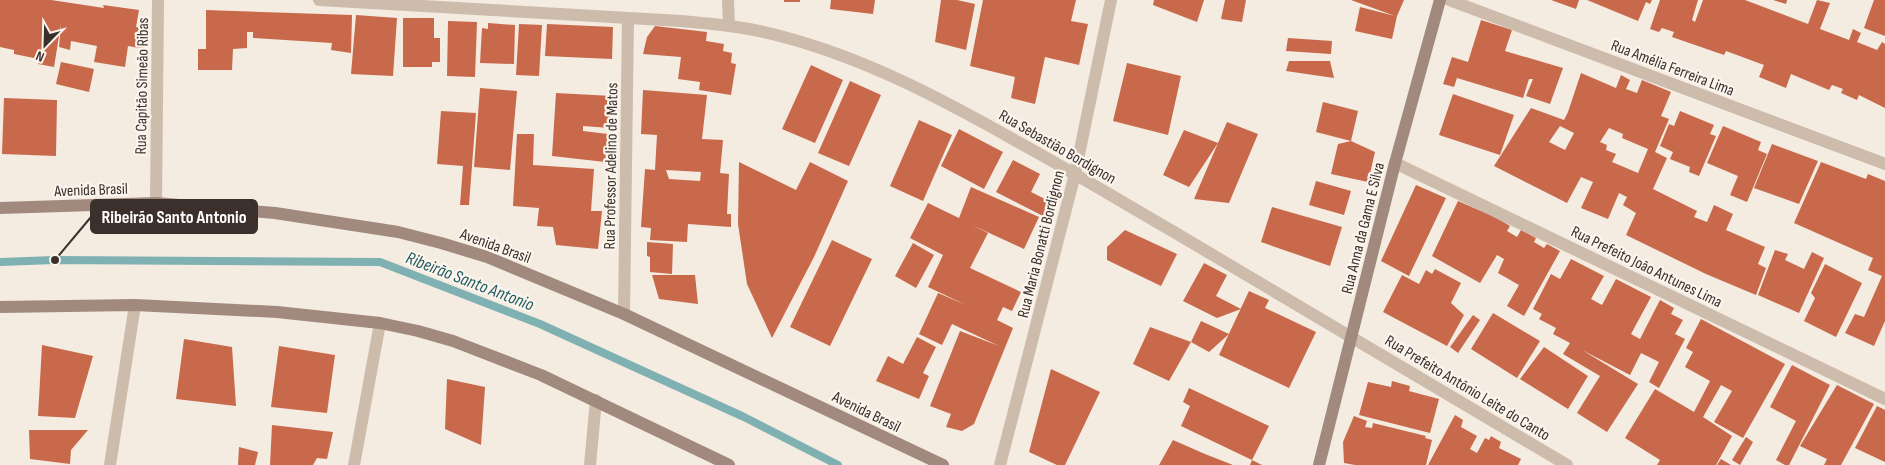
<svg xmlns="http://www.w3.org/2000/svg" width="1885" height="465" font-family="'Sofia Sans Condensed',sans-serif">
<rect width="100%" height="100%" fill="#f4ebe1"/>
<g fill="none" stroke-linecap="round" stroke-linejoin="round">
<path stroke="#7fb0b2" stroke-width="8" d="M0,262L55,260L380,262L540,324L744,417L838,465"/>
</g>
<path fill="#c8694b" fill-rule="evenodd" d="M0,0H51L104,8L103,5L139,10L136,27L148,29L144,49L128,46L125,67L94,62L97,46L71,41L70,50L59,47L61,24L54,67L38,64L39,59L14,54V50L0,47Z
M784,0H800V2H784Z
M831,0H875L873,14L830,9Z
M941,0H957L975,4L966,50L935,42Z
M983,0H1076L1071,21L1088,24L1079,65L1045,57L1035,104L1011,98L1015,77L970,66Z
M1154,0H1204L1197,22L1153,5Z
M1225,0H1246L1242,22L1221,19Z
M1351,0H1404L1397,16L1392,39L1355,31L1360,7L1395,16Z
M1551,0H1579L1576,9Z
M1587,0H1652L1650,4L1646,2L1638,21Z
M1660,0H1698L1692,20L1695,22L1703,0H1745L1808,24L1817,0L1830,3L1820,29L1849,40L1853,29L1861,33L1857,42L1877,50L1882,42L1885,44V108L1859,95L1857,100L1841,93L1843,89L1832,85L1829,90L1791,74L1786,88L1759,77L1764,65L1726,51L1724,55L1672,37L1674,32L1662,28L1659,32L1650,29Z
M1773,0H1787L1786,4Z
M1874,0H1885V36L1864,28Z
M206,10L352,15L351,53L331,50L332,43L253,38V32H247V48L233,49L232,70H198V49H206Z
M356,15L397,18L393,76L351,74Z
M403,18H434V38H440V62H432V67H403Z
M1481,20L1512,30L1505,51L1563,68L1550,104L1526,96L1533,79H1529L1523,98L1457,78L1454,87L1443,84L1452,57L1468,62Z
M448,21L477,22L475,77L447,76Z
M488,23L515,25L514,64L480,63L482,28L488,29Z
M519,24L542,25L539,76L516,75Z
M547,24L613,27L612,59L545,56Z
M655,26L707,32L706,41L724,44L723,51L732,53L731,63L736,64L731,95L699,90L700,82L678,79L681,57L643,54L647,37Z
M1288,38L1332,41L1331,54L1286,51Z
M1289,61H1330L1334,78L1286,71Z
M61,62L94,69L89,92L56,84Z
M1127,63L1181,76L1168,135L1113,121Z
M811,65L843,80L815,143L782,129Z
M1581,73L1616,88L1621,75L1630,80L1626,89L1637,93L1642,80L1671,92L1661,116L1669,119L1655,152L1667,158L1653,189L1697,211L1694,217L1707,222L1714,205L1733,214L1726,230L1765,247L1758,264L1766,268L1756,295L1706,274L1626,235L1636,213L1623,205L1627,197L1619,193L1608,219L1581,208L1593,182L1581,177L1567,203L1494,166L1531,108L1564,120L1568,112ZM1560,126L1574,133L1565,150L1549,142ZM1609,128L1623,134L1622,138L1648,149L1638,173L1612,162L1616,154L1606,150L1607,145L1600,142Z
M850,81L881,95L849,166L818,153Z
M480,88L517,91L510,170L474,167Z
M643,90L707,95L702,139L723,140L720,173L729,174L727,214H731V227L688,224L687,242L650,240L651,228L641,227L645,169L655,170L657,135L641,134ZM666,170L701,172L700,181L669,179Z
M556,93L612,96L610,128L583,126V131L608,134L605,162L552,156Z
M1453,94L1514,115L1500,155L1439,135Z
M4,98L57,100L56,156L2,154Z
M1323,102L1358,111L1351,141L1375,152L1368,182L1331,174L1338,144L1351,141L1316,132Z
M441,111L476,113L469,205H460L463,166L437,164Z
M1680,111L1714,125L1710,134L1716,136L1699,176L1689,172L1690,167L1670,159L1673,152L1660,146L1669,124L1674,126Z
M919,120L952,135L923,201L890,186Z
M1227,122L1258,134L1229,203L1194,199L1218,143L1189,187L1163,175L1184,130L1218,143Z
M1723,126L1761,142L1758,150L1767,154L1747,202L1730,195L1738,176L1707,163Z
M959,129L1003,152L984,189L941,166Z
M517,134H534L533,165L594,169L591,211H602L598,249L556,245L553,227L537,226L539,208L513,206Z
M1772,144L1818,161L1799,204L1754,188Z
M1013,160L1040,174L1031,192L1057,205L1054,211L1045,217L996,192Z
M739,162L796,190L810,162L848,181L814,257L772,338L747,284L738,224Z
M1821,162L1866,179L1868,174L1885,181V321L1874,346L1845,333L1855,314L1864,317L1882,276L1868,270L1873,258L1794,223Z
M1316,181L1351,191L1344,215L1309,205Z
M1416,185L1446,198L1409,276L1381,261Z
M971,187L1039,217L1024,249L972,225L988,233L970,268L1021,292L1012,311L1003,307L997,320L1013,328L974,424L962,431L946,427L951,414L930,406L960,331L999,346L952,324L942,345L919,334L938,293L966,305L928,287L943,255L910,238L928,203L959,218Z
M1458,201L1481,211L1482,209L1510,226L1507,231L1517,237L1521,230L1536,238L1534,242L1544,248L1547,244L1560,251L1524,316L1507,306L1519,285L1498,273L1504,259L1497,255L1480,283L1432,256Z
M1272,207L1342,227L1330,266L1261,242Z
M1125,230L1177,254L1161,286L1107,260V247Z
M832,240L872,259L830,346L790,327Z
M647,242L673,244L672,274L650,272V257L647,256Z
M913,243L934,255L916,288L895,276Z
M1775,250L1788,254L1785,260L1804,269L1812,252L1824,258L1799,313L1758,295Z
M1571,259L1604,276L1591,299L1602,305L1616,279L1651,297L1631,334L1640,339L1660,300L1674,308L1671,314L1683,320L1675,334L1685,339L1659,388L1649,382L1659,362L1641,353L1630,375L1582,350L1638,384L1607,432L1577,413L1600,376L1563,354L1570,343L1553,334L1556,328L1539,319L1542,314L1533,309L1551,274L1560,279Z
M1204,263L1227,275L1216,296L1241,309L1217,318L1183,301Z
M1825,264L1862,283L1836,337L1804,321L1815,298L1811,293Z
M1435,269L1461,283L1451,303L1464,315L1447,346L1383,312L1402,275L1419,284L1426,270L1432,274Z
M652,275H695L698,304L659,299Z
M1249,291L1269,300L1265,308L1316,332L1289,388L1219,355Z
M1493,313L1540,341L1517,378L1471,349Z
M1473,315L1480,320L1458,353L1450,347Z
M1701,319L1785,364L1743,438L1714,422L1732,391L1721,385L1703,417L1732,436L1716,465H1657L1660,460L1625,438L1655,389L1694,412L1710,381L1685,367L1693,352L1686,348Z
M1201,321L1229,334L1209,352L1191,342Z
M1150,327L1191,342L1169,381L1133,364Z
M917,337L936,347L923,373L929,376L919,399L876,381L888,356L903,364Z
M184,339L232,347L236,406L176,399Z
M42,345L93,356L75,418L38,416Z
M279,346L335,355L327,413L271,407Z
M1544,347L1588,376L1568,409L1520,379Z
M1792,365L1830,385L1789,465H1785L1776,460L1796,421L1770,407Z
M1051,369L1100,392L1065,465H1057L1029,452Z
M447,379L485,387L481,445L445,429Z
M1392,381L1410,386L1409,391L1439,399L1430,433L1359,415L1368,382L1391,387Z
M1837,385L1874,404L1841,465H1824L1827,459L1800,446Z
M1189,388L1269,426L1252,460L1181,426L1190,406L1183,402Z
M1877,406L1885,410V462L1855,448Z
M1455,415L1463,420L1461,427L1477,436L1470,449L1477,453L1485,438L1489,440L1491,436L1501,442L1499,448L1521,459L1518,465H1428Z
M1354,416L1367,421L1365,427L1372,428L1373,423L1426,436L1425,438L1432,440L1426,465H1355L1344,463L1343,442Z
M272,425L333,432L327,459L317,458L313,465H270Z
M29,430H88L71,450L70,464L30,459Z
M1746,437L1753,442L1740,465L1732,460Z
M1173,440L1205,454L1233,465H1159Z
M239,447L258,452L255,465H238Z
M1721,459L1731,465H1717Z
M1252,460L1262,465H1250Z"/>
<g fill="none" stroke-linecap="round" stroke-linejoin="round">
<path stroke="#cdbbac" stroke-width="12" d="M319,0L681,21C715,24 748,27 780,36C865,58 942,99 1018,142C1071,171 1122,202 1174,232C1306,309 1437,387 1567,465
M728,0L729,26
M1449,0L1885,164
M1395,163L1885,399
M156,203L158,0
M624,314L628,18
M110,465L135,305
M354,465L380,323
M590,465L596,400
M1000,465L1075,174L1111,0"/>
<path stroke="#a18a7d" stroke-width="12" d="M0,208L156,203L275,213L398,232L441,243L487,257L624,314L943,465
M0,307L135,305L277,312L380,323L418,331L453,341L541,375L729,465
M1319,465L1395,163L1440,0"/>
</g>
<g text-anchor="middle" stroke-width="4.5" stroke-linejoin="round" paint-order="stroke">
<g font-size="16" fill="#3b302b" stroke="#fbf5ee">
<text transform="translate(1673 67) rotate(21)" y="6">Rua Amélia Ferreira Lima</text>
<text transform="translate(141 86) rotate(-89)" y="6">Rua Capitão Simeão Ribas</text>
<text transform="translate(1058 146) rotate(30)" y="6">Rua Sebastião Bordignon</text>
<text transform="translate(610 166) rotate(-89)" y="6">Rua Professor Adelino de Matos</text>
<text transform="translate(91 189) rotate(-2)" y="6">Avenida Brasil</text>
<text transform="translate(1362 228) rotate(-76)" y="6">Rua Anna da Gama E Silva</text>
<text transform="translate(1040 244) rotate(-76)" y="6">Rua Maria Bonatti Bordignon</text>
<text transform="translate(496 245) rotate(20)" y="6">Avenida Brasil</text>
<text transform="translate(1647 266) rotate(26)" y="6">Rua Prefeito João Antunes Lima</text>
<text transform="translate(1468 387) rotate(31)" y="6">Rua Prefeito Antônio Leite do Canto</text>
<text transform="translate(867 411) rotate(26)" y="6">Avenida Brasil</text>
</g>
<g font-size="18" font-style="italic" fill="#1f5a5e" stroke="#fbf5ee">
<text transform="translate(470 281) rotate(21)" y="6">Ribeirão Santo Antonio</text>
</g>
</g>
<path fill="none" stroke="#3b302b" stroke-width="2" d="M55 260L91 217"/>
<circle fill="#3b302b" stroke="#fbf5ee" stroke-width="2" cx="55" cy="260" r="5"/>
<rect fill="#3b302b" stroke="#3b302b" stroke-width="2" x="91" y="200" width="166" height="33" rx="5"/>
<g font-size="18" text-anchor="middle" font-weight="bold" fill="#fff">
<text x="174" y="223">Ribeirão Santo Antonio</text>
</g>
<g transform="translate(45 45) rotate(203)" stroke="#fbf5ee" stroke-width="4" paint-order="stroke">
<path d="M0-4L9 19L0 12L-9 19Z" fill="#3b302b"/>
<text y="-8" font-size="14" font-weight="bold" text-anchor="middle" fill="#3b302b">N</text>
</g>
</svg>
